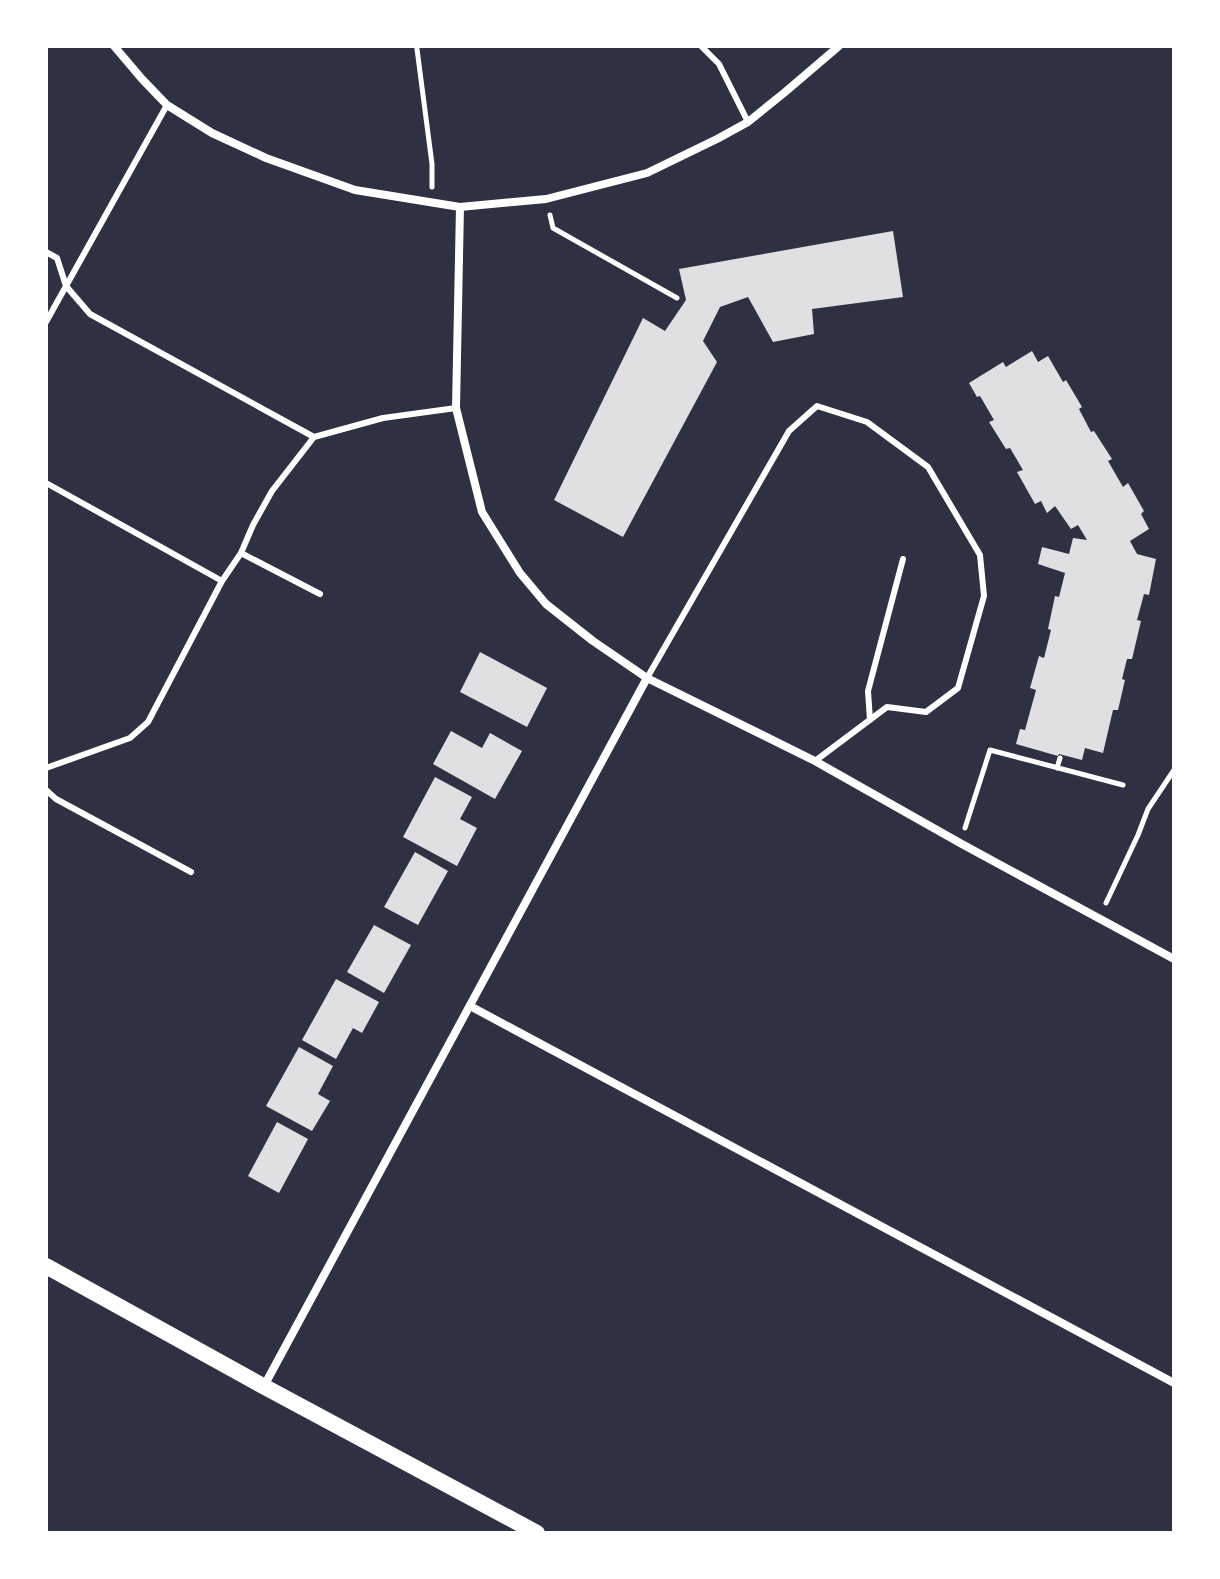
<svg xmlns="http://www.w3.org/2000/svg" width="1220" height="1579" font-family="'Varela Round',sans-serif">
<rect width="100%" height="100%" fill="#2d3142"/>
<path fill="#e0e0e3" d="M893,231L903,297L812,309L814,334L773,342L748,297L720,307L703,341L717,362L623,537L554,500L643,318L665,331L686,300L679,269Z
M1032,351L1038,362L1048,356L1063,382L1066,380L1082,407L1079,409L1091,432L1094,431L1112,459L1108,461L1123,487L1128,483L1144,511L1141,514L1149,529L1130,541L1137,554L1156,559L1149,595L1144,594L1137,620L1141,621L1132,659H1127L1122,679L1125,680L1118,710H1113L1103,753L1085,748L1082,760L1059,754L1058,756L1016,744L1020,729L1025,730L1036,690L1030,688L1039,656L1044,658L1051,630L1048,629L1055,596L1059,597L1065,573L1038,564L1042,547L1069,554L1073,538L1087,540L1078,525L1071,529L1055,506L1047,513L1041,501L1035,504L1017,472L1023,470L1010,448L1006,449L989,422L994,420L980,396L977,397L969,383L1003,362L1006,367Z
M480,652L547,688L527,727L460,692Z
M451,731L482,748L490,733L522,751L495,799L433,764Z
M435,777L472,797L460,819L477,828L457,866L403,837Z
M415,852L448,871L418,925L384,907Z
M374,925L411,945L384,993L347,972Z
M336,979L379,1002L362,1033L353,1028L336,1059L302,1040Z
M299,1047L333,1066L318,1094L330,1101L312,1131L266,1106Z
M277,1122L308,1139L279,1193L248,1176Z"/>
<g fill="none" stroke-linecap="round" stroke-linejoin="round">
<path stroke="#fff" stroke-width="5" d="M417,49L432,164V187
M550,215L553,228L677,298
M1057,768L1060,758
M965,828L990,750L1123,785
M1106,903L1138,835L1148,809L1174,770"/>
<path stroke="#fff" stroke-width="6" d="M701,46L719,64L748,122
M46,252L57,258L66,286L90,314L314,437
M46,322L167,105
M48,484L222,581
M241,553L320,594
M647,678L789,431L817,406L867,422L928,467L980,555L984,596L958,688L926,712L887,707L815,761
M870,720L868,691L903,559
M46,768L130,738L148,722L222,581L241,553L253,525L272,491L314,437L383,418L456,408
M46,790L56,799L191,872"/>
<path stroke="#fff" stroke-width="8" d="M114,46L142,79L167,105L212,133L266,158L355,190L460,207L546,199L647,173L717,139L748,122L784,93L839,46
M460,207L456,408L482,512L520,573L546,604L593,641L647,678L815,761L960,843L1174,959
M470,1006L1174,1383
M264,1386L647,678"/>
<path stroke="#fff" stroke-width="16" d="M46,1266L263,1386L537,1533"/>
</g>
<rect width="1220" height="1579" fill="none" stroke="#ffffff" stroke-width="96"/>
</svg>
